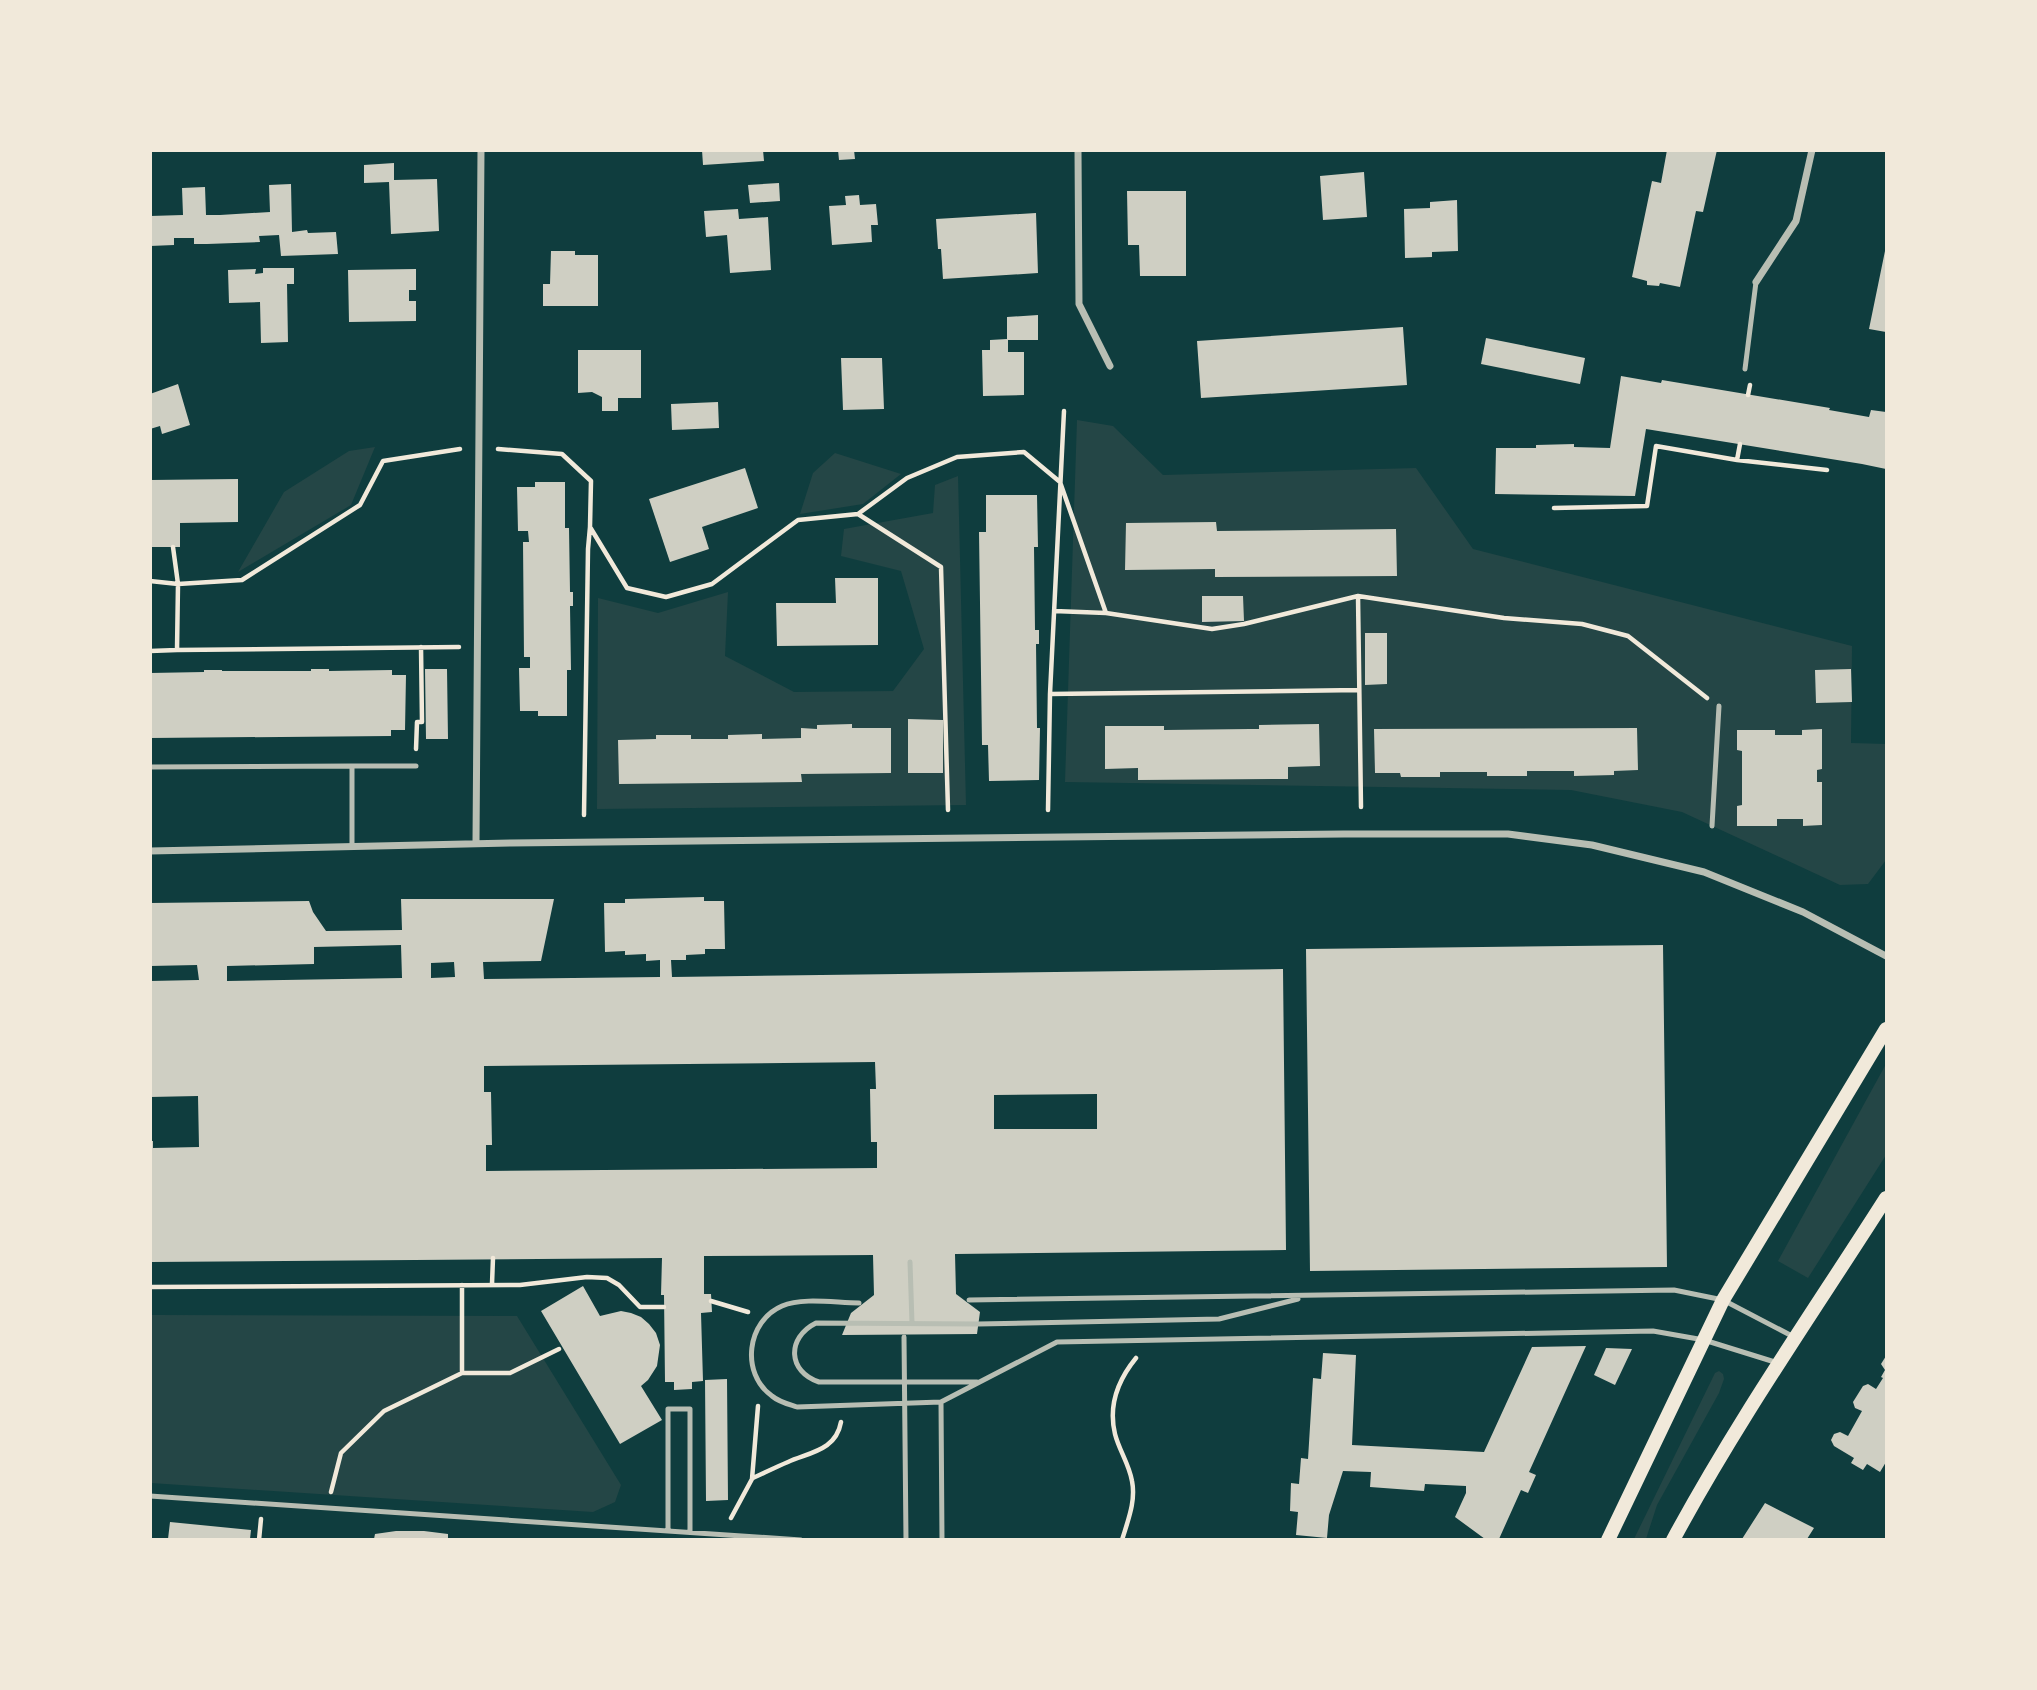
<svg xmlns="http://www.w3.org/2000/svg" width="2037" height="1690" font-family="'IBM Plex Sans',sans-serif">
<rect width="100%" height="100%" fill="#0f3d3e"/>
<path fill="#244646" d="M1077,420L1113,426L1163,475L1416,468L1473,549L1852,646L1851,743L1886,744V860L1868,884L1840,885L1682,812L1571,790L1065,782Z
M375,447L351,505L238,572L284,492L349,451Z
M835,453L901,474L863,504L800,514L813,473Z
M958,476L966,805L597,809L598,598L658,613L728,592L725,656L794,692L893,691L924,649L901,571L841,556L844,529L933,513L935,485Z
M1886,1064V1155L1808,1278L1778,1261Z
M150,1315L517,1316L621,1485L615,1502L593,1512L151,1483Z
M1719,1371L1723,1374L1724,1379L1719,1393L1657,1505L1646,1539H1634L1715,1373Z"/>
<path fill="#cfcfc3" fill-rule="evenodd" d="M702,150H763L764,161L703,165Z
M838,150H854L855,159L839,160Z
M1667,150H1717L1703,212L1696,211L1680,287L1660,283L1659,286L1647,285V281L1632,277L1652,181L1661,183Z
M394,163V180L437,179L439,231L391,234L389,182L364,183V165Z
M1364,172L1367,217L1323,220L1320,176Z
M779,183L780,201L750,203L748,185Z
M291,184L292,232L307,230L308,233L336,232L338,254L281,256L279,235L259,236L260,242L207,244H194V238H174V245L150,246V216L183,215L182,188L205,187L206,215H220L270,212L269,185Z
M1127,191H1186V276H1140L1139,245H1128Z
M859,195L860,205L876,204L878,225H871L872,242L832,245L829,206L846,205L845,196Z
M1457,200L1458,251L1432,252V257L1405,258L1404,209L1430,208V202Z
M738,209L739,219L768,217L771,270L730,273L727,235L706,237L704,211Z
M1036,213L1038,273L943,279L941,249H938L936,219Z
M551,251H575V255H598V306H543V284H550Z
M1885,251L1886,252V332L1869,329Z
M263,268H294V284H287L288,342L261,343L260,302L229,303L228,270L256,269L255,274L263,273Z
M416,269V290H409V301H416V321L349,322L348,270Z
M1038,315V340H1008V352H1024V395L983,396L982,350H990V340L1007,339V317Z
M1403,327L1407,385L1201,398L1197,341Z
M1486,338L1585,358L1580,384L1481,364Z
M578,350H641V398H618V411H602V397L592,392L578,393Z
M841,358H882L884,409L843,410Z
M1621,376L1661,383L1662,380L1830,408L1829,410L1869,417L1871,410L1886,412V469L1862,464L1646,429L1635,496L1495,494L1496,448H1536V445L1574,444V447L1610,448Z
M178,384L190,425L162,434L160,426L150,429V394Z
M718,402L719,428L672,430L671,404Z
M745,468L758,508L702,527L709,549L670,562L649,499Z
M238,479V522L180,523V547H150V480Z
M535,482H565V528H569L570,592H573V606H570L571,670H567V716H538V711H520L519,668H530V657H524L523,542H529L528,531H518L517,487H535Z
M986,495H1037L1038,547H1034L1035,630H1039V644H1036L1037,728H1040L1039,780L989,781L988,745H982L979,532H986Z
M1216,522L1217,531L1396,529L1397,576L1215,577V569L1125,570L1126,523Z
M835,578H878V645L777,646L776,603H836Z
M1202,596H1243L1244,621L1202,622Z
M1365,633H1387V684L1365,685Z
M311,669H329V671L392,670V675H406L405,730H391V736L150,738V673L204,672V670H222V671H311Z
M425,669H447L448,739H426Z
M1851,669L1852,702L1816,703L1815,670Z
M908,719L943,720V773H908Z
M852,724V728H891V773L801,774L802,782L619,784L618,740L656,739V735H691V739H728V735L762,734V739L801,738V728L817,729V725Z
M1319,724L1320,766L1288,767V779L1138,780V768L1105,769V726H1164V730L1250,729H1259V725Z
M1637,728L1638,770L1614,771V775L1574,776V771H1527V776H1487V772H1440V777H1401L1400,773H1375L1374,729Z
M1822,729V769L1817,770V782H1822V825L1803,826V819H1777V826H1737V806L1742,805V751L1737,750V730H1775V735H1802V730Z
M704,897V901H724L725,949H705V954L686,955V960H671L672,977L1283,969L1286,1250L955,1254L956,1294L980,1312L977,1334L842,1335L851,1313L874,1295L873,1255L704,1256V1294H711L712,1312L701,1313L703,1381L692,1382V1389L674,1390V1382H665L664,1295H661L662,1258L150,1262V1141H153V1148L199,1147L198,1096L150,1097V981L199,980L197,965L150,966V903L309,901L313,912L326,931L402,930L401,899H554L541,961L483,962L484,979L660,977V960L646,961V954L625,955V951L605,952L604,903H625V899ZM401,945L402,978L227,981V966L314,964V947ZM454,962L455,977L431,978V963ZM875,1062L876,1089H870L871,1142H877V1168L486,1171V1145H492L491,1092H484V1066ZM1097,1094V1129H994V1095Z
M1663,945L1667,1267L1310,1271L1306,949Z
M583,1286L600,1316L621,1311L631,1313L641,1317L649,1324L656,1333L660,1345L657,1366L648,1380L641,1386L662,1420L620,1444L541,1311Z
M1586,1346L1529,1472L1536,1475L1528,1493L1521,1490L1499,1539H1485L1455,1517L1466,1493V1486L1425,1484L1424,1491L1370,1487L1371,1472L1343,1471L1329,1515L1327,1538L1296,1535L1298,1512L1290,1511L1291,1483L1299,1484L1301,1458L1308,1459L1313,1378L1321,1379L1323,1353L1356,1355L1352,1445L1484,1452L1532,1347Z
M1606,1348L1632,1349L1615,1385L1594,1375Z
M1886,1356V1462L1880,1472L1867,1464L1863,1470L1851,1463L1854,1458L1834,1446L1831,1440L1834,1434L1840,1432L1848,1436L1862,1411L1855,1408L1853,1402L1863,1386L1868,1384L1876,1389L1883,1378L1881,1377L1885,1370L1881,1364Z
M727,1379L728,1500L706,1501L705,1380Z
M1765,1503L1814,1528L1807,1539H1742Z
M170,1522L251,1530L250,1539H168Z
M396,1531H424L448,1534V1539H374L375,1534Z"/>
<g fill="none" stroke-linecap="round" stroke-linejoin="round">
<path stroke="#f1e9da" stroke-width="4.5" d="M1748,395L1750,385
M498,449L562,454L591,481L590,527L627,588L666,597L712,584L798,520L858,514L907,478L957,457L1024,452L1060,482L1106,613
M1737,460L1740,444
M1554,508L1647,506L1656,446L1737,460L1827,470
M858,514L941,567L948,810
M173,547L178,584L242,580L360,505L383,461L460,449
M150,581L178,584L177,650L459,647
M1358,596L1504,618L1582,624L1628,636L1707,698
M1054,611L1106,613L1212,629L1244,624L1358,596L1361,807
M150,651L177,650
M1050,694L1359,690
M416,749L417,722H422L421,647
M1048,810L1050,694L1064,411
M584,815L588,549L590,527
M492,1284L493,1258
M150,1287L520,1285L587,1277L607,1278L619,1285L640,1307H664
M711,1301L748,1312
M462,1373V1285
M753,1478C764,1473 776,1467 788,1462C811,1452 836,1450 841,1422
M331,1492L341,1453L384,1411L462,1373H510L559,1349
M731,1518L752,1479L758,1406
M259,1540L261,1519
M1122,1540C1128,1520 1136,1501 1132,1481C1129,1464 1119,1450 1115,1434C1108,1405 1118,1380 1136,1358"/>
<path stroke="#b8beb3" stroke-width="5" d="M1745,369L1756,282
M150,767L352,766
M1712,826L1719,706
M352,845V766H416
M910,1262L912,1323
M969,1300L1674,1290L1723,1300L1794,1337
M859,1303C836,1303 803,1297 782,1306C747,1321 740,1373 772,1396C779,1402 788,1404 797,1407L941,1402L1057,1342L1653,1331L1704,1340L1778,1363
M904,1337L906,1540
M977,1382H819C788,1372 786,1338 816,1323L978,1324L1219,1319L1298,1299
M941,1402L942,1540
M150,1496L801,1540
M668,1531V1409H690V1532"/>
<path stroke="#b8beb3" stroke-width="7" d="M1078,150L1079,304L1110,366
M1756,282L1796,221L1812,150
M476,843L481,150
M150,851L511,843L1344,834H1508L1592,845L1704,872L1803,912L1886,956"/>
<path stroke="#f1e9da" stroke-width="14" d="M1608,1540L1723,1300L1886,1029
M1673,1540C1737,1421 1814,1311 1886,1198"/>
</g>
<rect width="2037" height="1690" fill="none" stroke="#f1e9da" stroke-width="304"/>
</svg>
